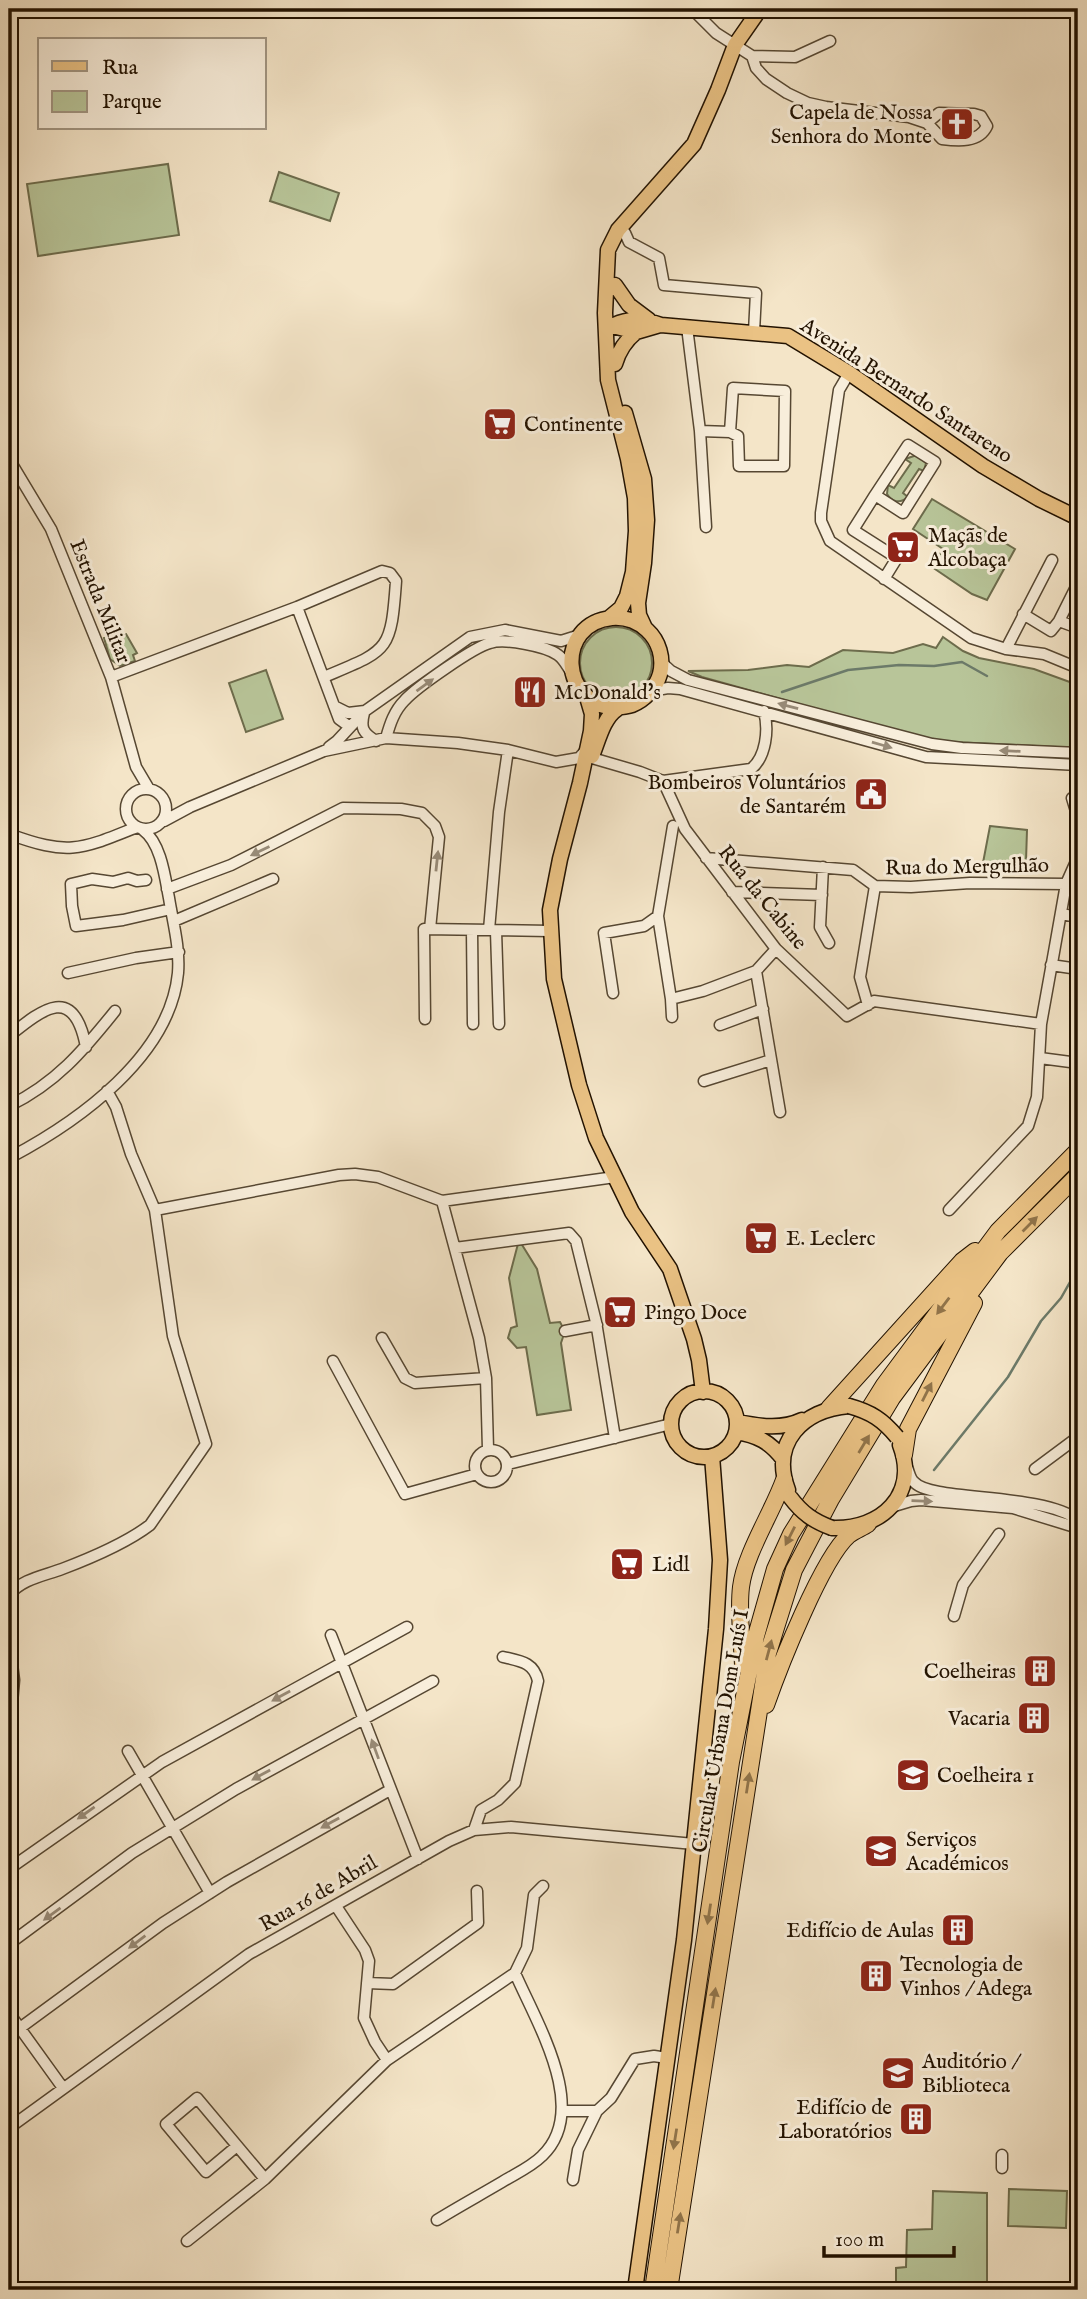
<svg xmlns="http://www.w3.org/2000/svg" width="1087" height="2299" font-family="'IM FELL English',serif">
<rect width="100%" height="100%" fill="#f4e5c8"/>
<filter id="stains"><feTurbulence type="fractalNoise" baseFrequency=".00286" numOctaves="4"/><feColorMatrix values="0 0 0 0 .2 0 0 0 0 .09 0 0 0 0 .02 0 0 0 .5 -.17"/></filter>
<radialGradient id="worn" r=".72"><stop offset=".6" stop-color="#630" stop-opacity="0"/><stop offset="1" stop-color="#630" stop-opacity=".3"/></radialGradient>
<path fill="#b8c599" stroke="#6d6c4c" stroke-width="2" d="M168,164L179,235L38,256L27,184Z
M279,172L339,193L330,221L270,201Z
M917,455L926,463L924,471L919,469L903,493L908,497C900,504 892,502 887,494L888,485L894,488L911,463L905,459Z
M932,499L1015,549L987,600L972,594L932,567L943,549L913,529Z
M580 663a36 36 0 1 1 72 0a36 36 0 1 1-72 0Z
M126,634L137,653L133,655L135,661L120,666L110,659L104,638Z
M943,637L963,651L979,658L1034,669L1078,685V748L932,741L702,677L688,671L748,670L787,665L809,667L843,650L893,653L923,644L936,648Z
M266,670L283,719L246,732L229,683Z
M990,826L1027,830L1026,861L1049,868H982Z
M519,1240L537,1269L550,1323L560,1322L565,1331L561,1343L571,1410L537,1415L526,1347L517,1348L508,1338L511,1328L517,1326L509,1278Z
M1009,2189L1067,2191L1066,2228L1008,2226Z
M933,2191L987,2193V2290H896V2268L906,2267L907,2230L932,2229Z"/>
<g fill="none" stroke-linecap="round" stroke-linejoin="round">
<path stroke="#6c7a69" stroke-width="2.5" d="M782,692L848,670L899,665L934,666L962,662L987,676
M934,1470L1008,1377L1041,1321L1061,1298L1078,1268"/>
<g stroke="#564732" stroke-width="13">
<path id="minor" d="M9,9H37
M692,9L716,33L752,56L756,68L766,79L787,93L808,103L826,107L909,117L927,123L942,139C958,141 979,143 987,126L981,116L974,114L939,113L927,123
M752,56L795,57L830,41
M625,233L629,242L659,258L664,285L756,293L754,332
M687,327L700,431L706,527
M849,373L839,390L821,513V521L830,541L971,638L1006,649L1044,654L1078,668
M700,431L730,432L738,436L739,466H784L785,391L733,388L730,432
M908,445L935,462L903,513L875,495Z
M9,459L51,529L111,677L136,767L149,789
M875,495L853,530L897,558L884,579
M297,607L339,719L350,727
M1023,614L1051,631L1059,621L1078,583
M1059,621L1078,628
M1006,649L1052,560
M661,662L671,671L688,680L932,744L962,748L1078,753
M111,677L297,607L382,571L390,573L396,581C391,653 388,650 324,677
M651,691L668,688L680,689L926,757L1078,765
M334,706L348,713L365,711
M364,713C360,728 363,733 376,741
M386,738C390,724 394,711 405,700C417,687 474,647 490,643C504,638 546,646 558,655C564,659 567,666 571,672
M329,747L337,741L365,711L470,637L505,630L561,641L580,635
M592,758L640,772L663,781L685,829L776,949L847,1016L874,1001L1041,1024
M663,781L751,769C766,757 769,730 764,711
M126 809a20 20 0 1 1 40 0a20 20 0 1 1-40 0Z
M1072,798L1078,818
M164,821L190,807L324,751L386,738L458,743L508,750L556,762L579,758L586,750
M9,834C69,856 80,850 137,827
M706,858L853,870L875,886L911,887L970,883L1066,884
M823,867L820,927L829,943
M146,880L137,881L128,878L113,882L92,879L71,884L72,906L76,926L123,920L171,909
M167,889L231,865L343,808L401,809L422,813L435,826L439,837L430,929
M732,892L822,895
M1061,914L1078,917
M174,921L273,879
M472,930L473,1024
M489,930L499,812L508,750
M496,931L499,1024
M1051,965L1078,969
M756,971L780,1112
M68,973L136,958L179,952
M613,993L604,933L644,926L658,916
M671,999L703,991L756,971L776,949
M868,1005L860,977L875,886
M672,1017L671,999L658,916L673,826
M425,1019L424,929L550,931
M720,1025L763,1009
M9,1036C44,1008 74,984 86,1047
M1040,1058L1078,1063
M704,1081L771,1060
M9,1106C56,1083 83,1051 115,1011
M11,1157C79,1121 170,1056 178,973C180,947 173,923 169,898C165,877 161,843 143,830
M442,1201L479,1338L486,1378L488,1449
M155,1210L339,1175L355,1174L378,1177L442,1201L615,1177
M949,1210L1028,1126L1037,1097L1041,1024L1054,952L1066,884L1078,857
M455,1248L569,1233L576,1241L596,1322L615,1438
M565,1331L597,1325
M382,1338L405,1378L415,1383L486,1378
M333,1361L405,1494L477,1474
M475 1466a16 16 0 1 1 32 0a16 16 0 1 1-32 0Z
M508,1464L671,1424
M907,1467C909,1472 910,1479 914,1482C931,1502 1041,1492 1078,1520
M1035,1469L1078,1437
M891,1507L911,1501L921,1500L1013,1508L1078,1528
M9,1595C22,1579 43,1576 62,1569C91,1558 125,1544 150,1525L206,1444L173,1336L155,1210L131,1154L116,1107L107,1091
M954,1616L963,1585L999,1534
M331,1635L418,1859
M9,1641L14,1680L9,1737
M128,1751L210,1893
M474,1830L481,1810L498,1800L515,1783L538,1681C534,1662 520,1661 503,1657
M9,1869L162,1762L407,1627
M336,1906L365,1950L369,1961L364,2018L375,2042L387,2060
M9,1944L132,1853L236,1789L433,1681
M367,1983L393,1984L478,1923L477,1891
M9,2013L63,2088
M9,2036L163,1923L227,1882L390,1790
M562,2111H597L611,2098L635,2059L654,2056L667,2058
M9,2128L249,1954L449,1841L474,1830L511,1827L694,1844
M237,2146L206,2172L166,2124L197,2098L265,2179
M1002,2168V2155
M573,2180L578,2150L597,2111
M437,2220C458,2207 480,2195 502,2182C515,2174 531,2167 542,2156C591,2110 536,2022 515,1973
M187,2241L265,2179L387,2060L515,1973L527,1948L534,1895L543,1886"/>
</g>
<g stroke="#221200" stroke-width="17">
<path id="major" d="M615,285L629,305L649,320
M609,325L636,332L660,325
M614,325C630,317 645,319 661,325L788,336L849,373L983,466L1039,499L1078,518
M615,364C619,350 625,341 636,332
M625,413L644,479L647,520L644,563L638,603L639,615L645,628
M609,618L621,608L627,596L633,572L636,531L635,498L628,459L608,380L605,313L608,250L618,230L694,144L718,90L735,45L760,9
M587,697L592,714L591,731L580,783L560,859L550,910L554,979L579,1085L596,1138L632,1212L670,1269L694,1339L699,1360L703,1392
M592,756C598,742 603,718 617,709C620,706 627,707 632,705C645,700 656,688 660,674C664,658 659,641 647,630C637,621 625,617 612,618C555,623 559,707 618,708
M671 1424a33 33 0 1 1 66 0a33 33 0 1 1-66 0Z
M737,1422C759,1426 781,1430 802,1420
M736,1432C757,1435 770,1442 783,1459
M788,1490C770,1442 803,1410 849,1406
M832,1528C881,1530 919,1495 900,1445
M635,2290L684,1940L716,1629L720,1560L712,1456"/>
</g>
<g stroke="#221200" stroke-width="18">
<path id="highway" d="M829,1408L962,1261L975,1251
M904,1455L908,1429L974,1303
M743,1665C742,1640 738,1612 741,1587C745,1554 772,1513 784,1480
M766,1705C779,1668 822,1558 849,1535C854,1531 862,1528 868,1524
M653,2290L731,1762L756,1636L775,1569L791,1534L884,1385L998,1231L1078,1150
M669,2290L768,1653L794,1570L831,1499L892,1398L1000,1253L1078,1175"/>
</g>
<use href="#minor" stroke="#f8eedb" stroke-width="10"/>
<use href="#major" stroke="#eac284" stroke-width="14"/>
<use href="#highway" stroke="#eac284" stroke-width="16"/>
<g stroke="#221200" stroke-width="17" stroke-linecap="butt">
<path id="major-bridge" d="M849,1406C871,1412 883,1420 897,1437
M790,1497C802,1513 813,1521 832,1528"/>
</g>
<use href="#major-bridge" stroke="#eac284" stroke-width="14"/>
</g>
<defs><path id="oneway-solid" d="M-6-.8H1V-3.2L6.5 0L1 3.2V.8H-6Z" transform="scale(1.75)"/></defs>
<g fill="#988b78">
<use href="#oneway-solid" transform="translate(425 685) rotate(-36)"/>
<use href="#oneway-solid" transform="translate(788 706) rotate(-165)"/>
<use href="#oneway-solid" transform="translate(882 745) rotate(16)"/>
<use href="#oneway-solid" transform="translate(1010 751) rotate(-178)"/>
<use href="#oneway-solid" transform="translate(260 851) rotate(154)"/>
<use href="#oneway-solid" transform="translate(437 861) rotate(-84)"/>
<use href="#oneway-solid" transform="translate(922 1501) rotate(2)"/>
<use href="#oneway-solid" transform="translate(281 1696) rotate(151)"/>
<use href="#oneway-solid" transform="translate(375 1749) rotate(-110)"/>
<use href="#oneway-solid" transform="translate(261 1775) rotate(151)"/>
<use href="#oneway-solid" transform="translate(86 1813) rotate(145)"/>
<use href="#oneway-solid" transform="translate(330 1823) rotate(151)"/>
<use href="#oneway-solid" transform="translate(52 1914) rotate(144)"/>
<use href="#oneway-solid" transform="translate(137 1942) rotate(143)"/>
</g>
<g fill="#907349">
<use href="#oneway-solid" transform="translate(1030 1224) rotate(-45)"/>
<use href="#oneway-solid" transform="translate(943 1306) rotate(127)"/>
<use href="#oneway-solid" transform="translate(927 1392) rotate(-63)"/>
<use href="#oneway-solid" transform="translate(864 1444) rotate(-59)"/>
<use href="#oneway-solid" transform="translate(790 1536) rotate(117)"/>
<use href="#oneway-solid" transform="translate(769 1650) rotate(-75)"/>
<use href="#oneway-solid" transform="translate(748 1783) rotate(-81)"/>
<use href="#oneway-solid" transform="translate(709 1914) rotate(99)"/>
<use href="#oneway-solid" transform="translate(714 1998) rotate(-81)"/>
<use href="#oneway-solid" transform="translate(675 2139) rotate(99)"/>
<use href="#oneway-solid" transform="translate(679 2223) rotate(-81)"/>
</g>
<defs>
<g id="church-square" transform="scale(1.75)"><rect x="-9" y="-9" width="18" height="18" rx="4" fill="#8f2418" stroke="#f8eedb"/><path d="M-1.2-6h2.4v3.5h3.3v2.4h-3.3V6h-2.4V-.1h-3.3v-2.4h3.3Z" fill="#fff"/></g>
<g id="supermarket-square" transform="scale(1.75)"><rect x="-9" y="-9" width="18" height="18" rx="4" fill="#8f2418" stroke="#f8eedb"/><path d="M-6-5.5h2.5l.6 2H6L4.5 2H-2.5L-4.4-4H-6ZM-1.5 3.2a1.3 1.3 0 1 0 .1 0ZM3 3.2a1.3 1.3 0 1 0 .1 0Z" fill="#fff"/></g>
<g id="restaurant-square" transform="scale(1.75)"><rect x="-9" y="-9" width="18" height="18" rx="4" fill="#8f2418" stroke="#f8eedb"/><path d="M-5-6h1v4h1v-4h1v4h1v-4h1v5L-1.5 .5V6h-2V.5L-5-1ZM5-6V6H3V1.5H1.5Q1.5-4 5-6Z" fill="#fff"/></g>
<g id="civic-square" transform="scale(1.75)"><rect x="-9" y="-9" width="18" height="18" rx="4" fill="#8f2418" stroke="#f8eedb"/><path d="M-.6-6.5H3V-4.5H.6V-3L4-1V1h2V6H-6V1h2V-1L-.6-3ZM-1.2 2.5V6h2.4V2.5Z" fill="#fff"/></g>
<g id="building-square" transform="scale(1.75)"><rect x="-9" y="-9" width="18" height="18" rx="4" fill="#8f2418" stroke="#f8eedb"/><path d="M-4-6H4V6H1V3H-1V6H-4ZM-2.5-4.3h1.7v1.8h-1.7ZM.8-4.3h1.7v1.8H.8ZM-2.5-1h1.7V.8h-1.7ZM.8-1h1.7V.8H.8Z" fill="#fff"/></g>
<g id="university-square" transform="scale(1.75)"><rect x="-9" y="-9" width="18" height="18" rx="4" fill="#8f2418" stroke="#f8eedb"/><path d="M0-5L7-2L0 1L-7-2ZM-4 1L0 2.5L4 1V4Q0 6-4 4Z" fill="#fff"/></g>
</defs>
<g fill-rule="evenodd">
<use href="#church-square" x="957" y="124"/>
<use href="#supermarket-square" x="500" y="424"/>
<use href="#supermarket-square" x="903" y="547"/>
<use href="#restaurant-square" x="530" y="692"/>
<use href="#civic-square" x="871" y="794"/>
<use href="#supermarket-square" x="761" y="1238"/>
<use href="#supermarket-square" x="620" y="1312"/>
<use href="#supermarket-square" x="627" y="1564"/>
<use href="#building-square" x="1040" y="1671"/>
<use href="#building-square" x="1034" y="1718"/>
<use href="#university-square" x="913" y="1775"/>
<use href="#university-square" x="881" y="1851"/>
<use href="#building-square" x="958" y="1930"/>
<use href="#building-square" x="876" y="1976"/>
<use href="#university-square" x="898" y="2073"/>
<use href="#building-square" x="916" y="2119"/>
</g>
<g text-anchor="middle" stroke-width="6" stroke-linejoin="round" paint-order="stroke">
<g font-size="21" fill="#221200" stroke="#f8eedb" text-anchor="start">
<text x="932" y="119" text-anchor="end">Capela de Nossa<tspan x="932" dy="24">Senhora do Monte</tspan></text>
<text x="524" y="431">Continente</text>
<text x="928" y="542">Maçãs de<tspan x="928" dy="24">Alcobaça</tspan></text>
<text x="554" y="699">McDonald's</text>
<text x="846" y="789" text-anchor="end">Bombeiros Voluntários<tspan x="846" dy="24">de Santarém</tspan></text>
<text x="786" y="1245">E. Leclerc</text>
<text x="644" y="1319">Pingo Doce</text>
<text x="652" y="1571">Lidl</text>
<text x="1016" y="1678" text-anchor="end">Coelheiras</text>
<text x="1010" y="1725" text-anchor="end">Vacaria</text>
<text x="937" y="1782">Coelheira 1</text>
<text x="906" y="1846">Serviços<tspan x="906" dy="24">Académicos</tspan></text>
<text x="934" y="1937" text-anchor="end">Edifício de Aulas</text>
<text x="900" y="1971">Tecnologia de<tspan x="900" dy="24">Vinhos / Adega</tspan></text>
<text x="922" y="2068">Auditório /<tspan x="922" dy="24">Biblioteca</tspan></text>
<text x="892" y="2114" text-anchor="end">Edifício de<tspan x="892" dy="24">Laboratórios</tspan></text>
</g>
<g font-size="21" fill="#221200" stroke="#f8eedb">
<text transform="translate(907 390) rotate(33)" y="7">Avenida Bernardo Santareno</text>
<text transform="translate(101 601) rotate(68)" y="7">Estrada Militar</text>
<text transform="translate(967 866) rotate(-1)" y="7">Rua do Mergulhão</text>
<text transform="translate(763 897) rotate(51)" y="7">Rua da Cabine</text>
<text transform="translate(720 1731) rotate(-80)" y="7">Circular Urbana Dom Luís I</text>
<text transform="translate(318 1893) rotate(-30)" y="7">Rua 16 de Abril</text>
</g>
</g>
<rect width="1087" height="2299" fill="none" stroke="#f4e5c8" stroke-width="35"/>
<rect x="10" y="10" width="1066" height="2278" fill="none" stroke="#221200" stroke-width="3.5"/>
<rect x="18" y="18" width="1052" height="2264" fill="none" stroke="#221200" stroke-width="2"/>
<rect x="38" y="38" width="228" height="91" fill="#f8eedb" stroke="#a29683" stroke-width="2"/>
<rect x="52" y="61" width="35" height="10" fill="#eac284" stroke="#a29683" stroke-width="2"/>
<text x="102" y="74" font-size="21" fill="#221200">Rua</text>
<rect x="52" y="91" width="35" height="21" fill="#b8c599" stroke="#a29683" stroke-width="2"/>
<text x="102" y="108" font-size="21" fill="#221200">Parque</text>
<path d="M824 2246v10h130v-10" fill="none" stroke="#221200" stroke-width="3.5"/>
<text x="835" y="2246" font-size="21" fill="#221200" stroke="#f8eedb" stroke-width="5" paint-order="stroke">100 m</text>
<rect width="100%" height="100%" filter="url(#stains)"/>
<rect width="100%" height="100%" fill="url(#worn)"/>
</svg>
